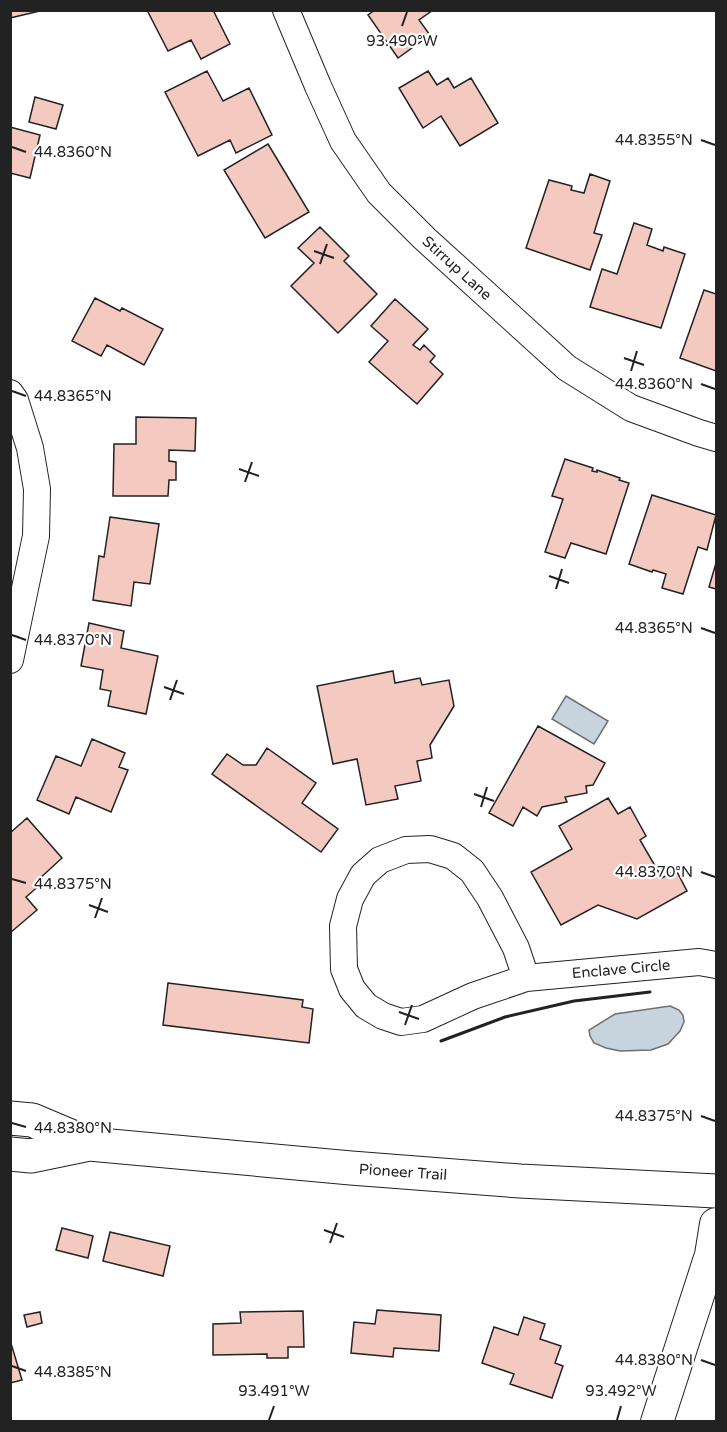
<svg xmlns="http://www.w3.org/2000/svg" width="727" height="1432" font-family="'Varela Round',sans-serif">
<rect width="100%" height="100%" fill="#fff"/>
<path fill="#c7d3dd" stroke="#6f6f6f" stroke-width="1.5" d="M566,696L608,721L594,744L552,719Z
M670,1006L679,1010L683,1015L684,1022L680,1031L668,1044L651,1050L620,1051L606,1048L594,1043L590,1036L589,1030L615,1014Z"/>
<path fill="#f3c9c0" stroke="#222" stroke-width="1.5" d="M10,10H44L10,18Z
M147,10H213L230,44L201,59L191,40L168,51Z
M375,10H433L419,20L430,35L398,58L368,15Z
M207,71L223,101L249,88L272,135L236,153L230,140L198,156L165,92Z
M428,71L437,85L448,78L454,88L471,78L498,123L460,146L441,116L423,128L399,88Z
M35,97L63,105L56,129L29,122Z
M10,127L40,135L30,178L10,173Z
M268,144L309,212L265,238L224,170Z
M590,174L610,181L594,233L602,235L590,270L526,248L549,180L572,186L571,190L584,193Z
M634,223L652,229L647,245L663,251L664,247L685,254L661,328L590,307L602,269L617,274Z
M320,227L349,256L344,261L377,294L338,333L291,286L314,263L298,248Z
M704,290L716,294V371L680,358Z
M95,298L120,311L122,308L163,329L144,365L107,345L101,356L72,341Z
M395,299L428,329L413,345L420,350L424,345L435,356L430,362L443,374L417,404L369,362L388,341L371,326Z
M136,417L196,418L195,451L169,450V461L176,462V480H169L168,496H113L114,444H136Z
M565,459L593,468L592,471L597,472V470L620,478L619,480L629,483L606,554L571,543L565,558L545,552L563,499L552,496Z
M652,495L716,515L707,550L698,547L683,594L662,588L666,574L653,570L652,572L629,564Z
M110,517L159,524L150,584L134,582L131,606L93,600L99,556L104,557Z
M716,563V589L709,587Z
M89,623L124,631L121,648L158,656L146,714L108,706L111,691L100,689L103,670L81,666Z
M393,671L395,683L420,678L422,685L449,680L454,706L430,745L432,758L417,761L421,781L395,786L398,799L366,805L357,759L333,764L317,686Z
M538,726L605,763L593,785L586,786L587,793L565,797L567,802L542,807L537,816L523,807L513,826L489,813Z
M92,739L125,753L119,767L128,770L111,812L76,797L69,814L37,800L56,756L81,766Z
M267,748L316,783L302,803L338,829L321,852L212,774L227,754L243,765H256Z
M608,798L618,814L630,807L646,836L640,840L662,878L676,870L687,891L637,919L598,905L561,925L531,872L572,849L559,826Z
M27,818L62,858L38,880L41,884L26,897L37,910L10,933V833Z
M168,983L303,1000L302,1007L313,1009L309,1043L163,1025Z
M62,1228L93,1236L88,1258L56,1250Z
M110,1232L170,1246L163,1276L103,1261Z
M377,1310L441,1315L439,1351L394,1348L393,1357L351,1353L354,1322L375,1324Z
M303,1311L304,1347H288V1358H267V1354L213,1355V1324L241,1323L240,1312Z
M40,1312L42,1323L27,1327L24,1315Z
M524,1317L545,1324L540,1339L561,1346L555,1363L563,1366L552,1398L510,1384L514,1374L482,1363L494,1327L518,1335Z
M10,1340L22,1380L10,1383Z"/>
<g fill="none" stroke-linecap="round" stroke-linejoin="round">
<g stroke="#222" stroke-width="28">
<path id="minor" d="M286,10L318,86L343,141L379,193L424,238L567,368L631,408L699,433L716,438
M10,393L15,400L30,448L37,489L36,536L10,660
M526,978L516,948L490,898L472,871L453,856L430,849L406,850L380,860L363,875L350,899L343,926L344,969L352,989L366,1006L383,1016L401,1022L423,1019L473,996L526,978L699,962L716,965"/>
</g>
<g stroke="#222" stroke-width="34">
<path id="tertiary" d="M657,1422L711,1255L716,1224"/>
</g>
<g stroke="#222" stroke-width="35">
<path id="secondary" d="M10,1118L32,1120L89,1144
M10,1154L31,1156L89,1144L351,1168L520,1181L716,1191"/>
</g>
<use href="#minor" stroke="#fff" stroke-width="26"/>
<use href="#tertiary" stroke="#fff" stroke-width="32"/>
<use href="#secondary" stroke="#fff" stroke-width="33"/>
<path stroke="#222" stroke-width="3" d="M441,1041L505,1017L574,1001L650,992"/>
</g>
<path fill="none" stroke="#222" stroke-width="2" d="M402,26L407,12M701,140L715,145M12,147L26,152M314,251L334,258M320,264L327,244M624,358L644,365M631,371L637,351M701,384L715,389M12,391L26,396M239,469L259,476M245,482L252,462M549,576L569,583M556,589L562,569M701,628L715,633M12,635L26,640M164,687L184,694M170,700L177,680M474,794L494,801M481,807L487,787M701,872L715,877M12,879L26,883M89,905L108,912M95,918L102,898M399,1012L419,1019M405,1025L412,1005M701,1116L715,1121M12,1123L26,1127M324,1230L344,1237M330,1243L337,1223M701,1360L715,1365M12,1366L26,1371M269,1420L274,1406M617,1420L621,1406"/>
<g text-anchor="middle" stroke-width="4.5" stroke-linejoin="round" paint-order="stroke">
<g font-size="15" fill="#222" stroke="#fff">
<text transform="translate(457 268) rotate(42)" y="5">Stirrup Lane</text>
<text transform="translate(621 969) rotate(-5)" y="5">Enclave Circle</text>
<text transform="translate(403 1172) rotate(4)" y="5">Pioneer Trail</text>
</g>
</g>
<g font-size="15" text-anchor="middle" fill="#222" stroke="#fff" stroke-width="4.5" stroke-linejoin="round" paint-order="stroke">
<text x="402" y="46">93.490°W</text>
<text x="654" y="145">44.8355°N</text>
<text x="73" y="157">44.8360°N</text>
<text x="654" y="389">44.8360°N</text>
<text x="73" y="401">44.8365°N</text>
<text x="654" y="633">44.8365°N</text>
<text x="73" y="645">44.8370°N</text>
<text x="654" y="877">44.8370°N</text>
<text x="73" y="889">44.8375°N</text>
<text x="654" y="1121">44.8375°N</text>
<text x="73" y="1133">44.8380°N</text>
<text x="654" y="1365">44.8380°N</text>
<text x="73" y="1377">44.8385°N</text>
<text x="274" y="1396">93.491°W</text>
<text x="621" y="1396">93.492°W</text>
</g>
<rect width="727" height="1432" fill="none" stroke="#222222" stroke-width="24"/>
</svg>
